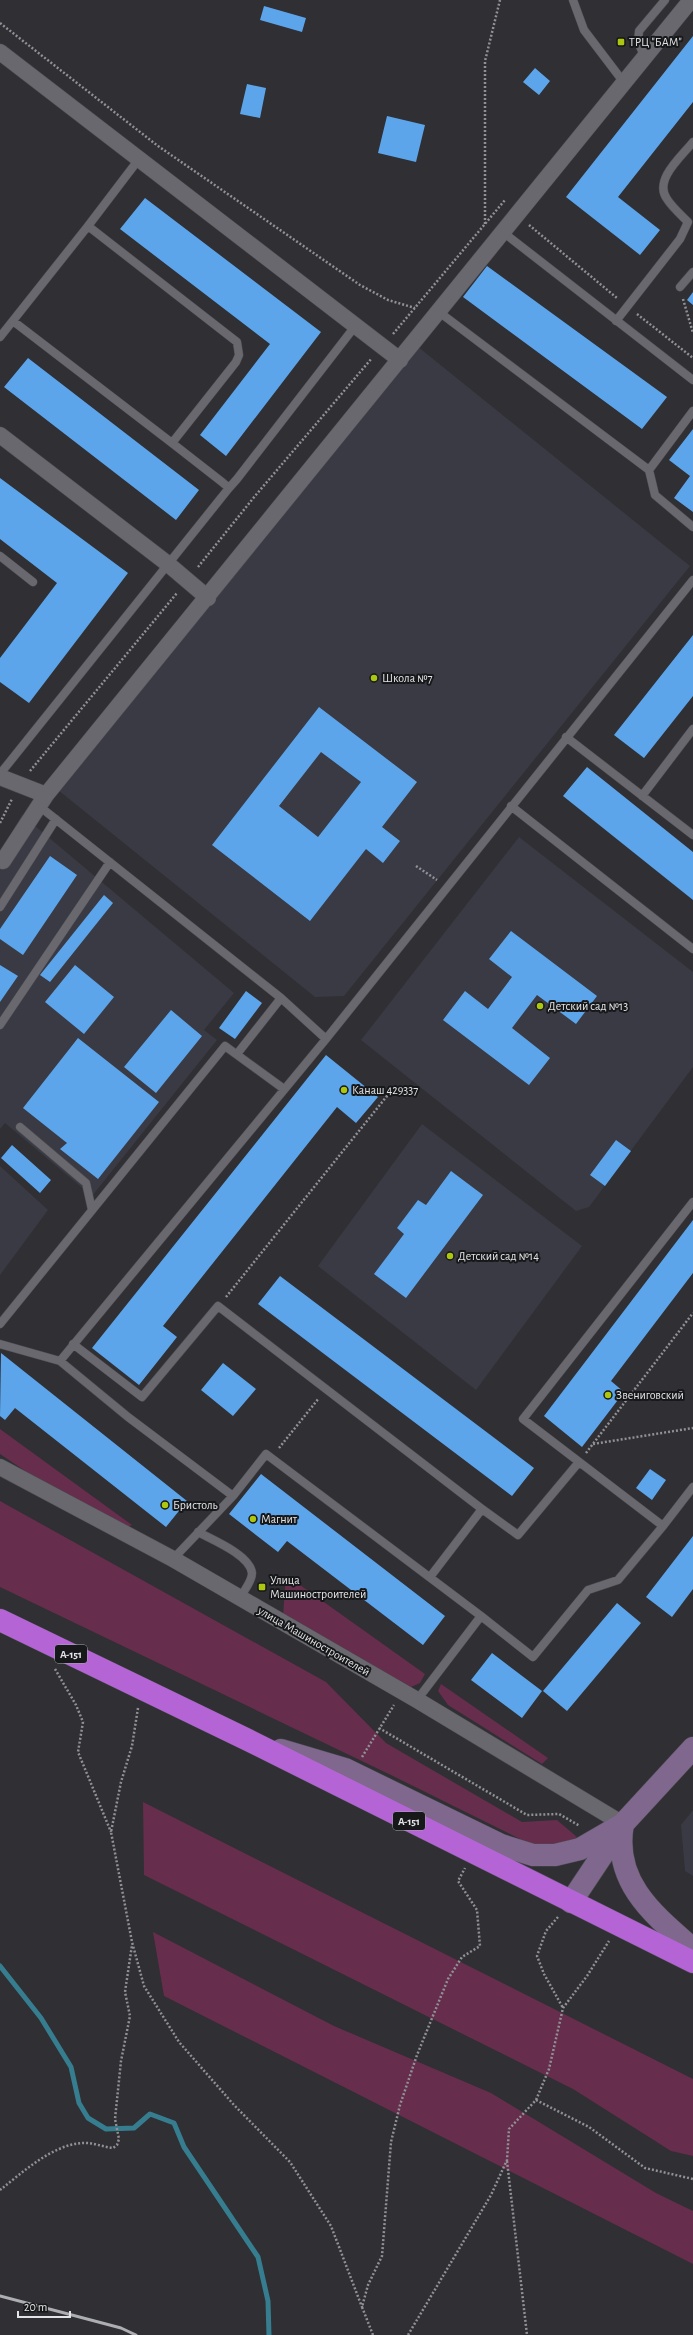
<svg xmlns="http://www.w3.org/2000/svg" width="693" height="2335" font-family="'Alegreya Sans',sans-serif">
<rect width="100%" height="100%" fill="#2f2f34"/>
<path fill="#393a44" d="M417,346L690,566L344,996L315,997L58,790Z
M22,815L234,993L204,1030L217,1040L92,1196L5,1123L0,1129V852Z
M519,837L693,972V1067L589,1207L576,1211L361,1040Z
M422,1124L582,1246L476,1390L318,1266Z
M0,1166L48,1210L0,1275Z
M693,1810V1876L685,1871L681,1825Z"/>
<path fill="#662d4d" d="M0,1429L132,1525L125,1528L43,1483L0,1454Z
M0,1501L326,1682L386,1743L522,1822L557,1820L577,1837L573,1842L536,1847L393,1776L0,1587Z
M286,1575L425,1674L420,1683L411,1687L283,1616Z
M441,1684L548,1758L542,1764L448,1705L438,1691Z
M143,1802L693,2079V2156L671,2151L573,2089L144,1875Z
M153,1932L334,2026L491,2093L656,2193L693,2211V2264L164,1996Z"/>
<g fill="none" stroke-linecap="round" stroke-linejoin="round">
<path stroke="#367d8f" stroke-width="5" d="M0,1966L41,2018L71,2067L79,2103L88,2118L106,2129L134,2128L150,2114L174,2123L184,2147L258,2257L268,2301L269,2335"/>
</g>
<path fill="#5da5ea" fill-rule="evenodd" d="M264,6L306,18L302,32L260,20Z
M693,36V102L618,197L660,230L640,255L566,197Z
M535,68L550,81L539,95L523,82Z
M247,84L266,88L260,118L240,114Z
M387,116L425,125L416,162L378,153Z
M145,198L321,332L226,456L200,435L270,344L120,229Z
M487,266L667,397L642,429L463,297Z
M693,292V305L687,300Z
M28,358L199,490L176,520L4,387Z
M693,429V512L674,498L690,476L669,460Z
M0,478L128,573L29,703L0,682V658L57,583L0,539Z
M693,635V696L644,758L614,735Z
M319,707L417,782L382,827L400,841L383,863L366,849L310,921L212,845ZM321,752L361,782L318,837L279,806Z
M587,767L693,852V900L563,796Z
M50,856L77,875L23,955L0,939V929Z
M104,895L113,903L50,982L40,975Z
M511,931L597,996L576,1024L537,995L512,1028L550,1058L529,1085L443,1020L465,991L488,1009L512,977L489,959Z
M0,965L18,976L0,1002Z
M75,965L114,997L84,1034L45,1002Z
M246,991L262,1003L235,1039L219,1028Z
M171,1010L202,1036L156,1093L124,1067Z
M78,1038L159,1102L98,1179L60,1149L67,1143L23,1108Z
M326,1055L378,1097L356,1123L337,1107L163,1326L177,1337L139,1385L92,1348Z
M616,1140L631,1151L605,1186L590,1175Z
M12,1145L51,1180L40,1193L1,1158Z
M451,1171L483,1195L406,1298L374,1274L404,1234L397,1228L418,1200L426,1205Z
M693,1220V1273L611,1381L624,1392L582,1447L544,1416Z
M280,1276L534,1468L512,1496L258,1304Z
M1,1353L187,1501L166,1527L15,1408L5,1420L0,1416Z
M223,1363L256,1389L233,1416L201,1390Z
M650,1469L666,1480L652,1500L636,1488Z
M261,1474L445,1616L423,1645L287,1541L278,1552L229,1514Z
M693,1536V1589L672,1617L646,1597Z
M617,1603L641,1623L567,1711L543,1691Z
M492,1653L542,1691L522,1718L471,1680Z"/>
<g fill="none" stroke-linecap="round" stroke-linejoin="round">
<g stroke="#4c4c51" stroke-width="9">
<path id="lane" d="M573,0L584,30L625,84
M645,58L638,42L639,31L665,0
M139,159L88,226L237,342L239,355L236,362L172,443L222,482L229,488L237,479L356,325
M504,233L693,380
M680,287L693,272
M439,312L649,470L693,411
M13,321L172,443
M616,321L680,239L688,222C681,215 672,207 667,199C653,180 682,156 693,142
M0,337L88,226
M649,470L655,495L693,527
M0,556L33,582
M566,737L693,835
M0,774L229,488
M642,796L693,729
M39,806L281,998L237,1054
M511,806L693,949
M0,907L56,819
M281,998L326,1039
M0,1025L110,862
M20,1127L86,1183L92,1210
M0,1324L225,1046L284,1089
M0,1344L60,1361L326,1039L693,580
M73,1344L142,1397L218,1306L482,1509L430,1577
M60,1361L128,1417L233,1496
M482,1509L518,1535L579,1462
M663,1526L693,1487
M198,1532C213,1540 250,1555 252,1573C252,1582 244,1590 240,1598
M173,1559L233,1496L266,1454L481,1616
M417,1700L481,1616L533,1657L588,1590L618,1580L663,1526L523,1419L693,1202"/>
</g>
<g stroke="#4c4c51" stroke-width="17">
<path id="street" d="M0,52L400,360
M0,435L168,564L208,598
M0,777L46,795
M3,861L46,795L691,0
M0,1467L173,1559L417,1700L623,1824"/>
</g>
<g stroke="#4c4c51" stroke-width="23">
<path id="secondary" d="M281,1750L345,1769L501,1845L533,1855H555L580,1849L623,1824
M623,1824C612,1882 654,1915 693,1949
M571,1902L623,1824L693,1748"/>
</g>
<g stroke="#4c4c51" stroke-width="23">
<path id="highway" d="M0,1620L248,1740L693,1962"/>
</g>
<path stroke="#909195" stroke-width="2.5" stroke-dasharray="2 2" stroke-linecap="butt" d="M0,23L158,146L360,285L388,300L415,308
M485,224V61L500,0
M529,225L617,298
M683,299L693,333
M637,314L693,358
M393,334L505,200
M198,567L255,496L372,358
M30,771L177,593
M0,823L12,799
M416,866L437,880
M226,1297L395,1086
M593,1444L693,1428
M279,1448L319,1398
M586,1453L693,1313
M55,1669L76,1705L83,1722L78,1752L111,1832
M138,1708L132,1746L121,1782L111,1832L132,1942L144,1986L179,2042L234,2105L290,2162L331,2226L362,2307
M379,1728L527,1815L559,1814L580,1826
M362,1757L394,1705
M558,1917L546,1931L537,1956L544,1974L563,2008
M536,2100L589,2127L645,2168L693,2179
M507,2161L527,2335
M0,2190C23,2172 52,2145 82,2143C92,2142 103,2147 113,2148L117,2145L119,2139L115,2119L121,2061L130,2016L125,1992L132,1945
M373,2335L362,2307L368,2285L382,2256L391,2142L400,2105L417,2055L448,1979L462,1957L480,1946L477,1910L458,1881L465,1868
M408,2335L491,2195L507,2160L509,2129L536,2100L549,2069L563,2008L587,1976L609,1941"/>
<use href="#lane" stroke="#68686e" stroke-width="8"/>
<use href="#street" stroke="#68686e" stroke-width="16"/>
<use href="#secondary" stroke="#7f678d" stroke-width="22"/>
<use href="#highway" stroke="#b464d5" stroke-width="22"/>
<path stroke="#adaeb1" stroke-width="3" d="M0,2296L121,2328L136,2335"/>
</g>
<g fill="#adc60e" stroke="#17181a" stroke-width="1.5">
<rect x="617" y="38" width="8" height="8" rx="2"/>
<circle cx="374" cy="678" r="4"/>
<circle cx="540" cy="1006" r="4"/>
<circle cx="344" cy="1090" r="4"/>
<circle cx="450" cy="1256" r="4"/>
<circle cx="608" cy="1395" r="4"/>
<circle cx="165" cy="1505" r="4"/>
<circle cx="253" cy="1519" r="4"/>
<rect x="258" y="1583" width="8" height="8" rx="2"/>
</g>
<g text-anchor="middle" stroke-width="4" stroke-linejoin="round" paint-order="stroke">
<g fill="#17181a" stroke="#a6a7aa" stroke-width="1">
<rect x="55" y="1645" width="32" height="18" rx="3"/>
<rect x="393" y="1812" width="32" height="18" rx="3"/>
</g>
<g font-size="11" font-weight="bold" fill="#e3e4e7">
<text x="71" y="1658">А-151</text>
<text x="409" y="1825">А-151</text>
</g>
<g font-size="12" fill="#e3e4e7" stroke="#17181a" text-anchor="start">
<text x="629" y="46">ТРЦ "БАМ"</text>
<text x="382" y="682">Школа №7</text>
<text x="548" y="1010">Детский сад №13</text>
<text x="352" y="1094">Канаш 429337</text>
<text x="458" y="1260">Детский сад №14</text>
<text x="616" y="1399">Звениговский</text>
<text x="173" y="1509">Бристоль</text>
<text x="261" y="1523">Магнит</text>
<text x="270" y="1584">Улица<tspan x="270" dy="14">Машиностроителей</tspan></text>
</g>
<g font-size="12" fill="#e3e4e7" stroke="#17181a">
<text transform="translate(314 1641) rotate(30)" y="4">улица Машиностроителей</text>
</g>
</g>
<path d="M18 2311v6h52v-6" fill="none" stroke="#e3e4e7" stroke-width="2"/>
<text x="24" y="2311" font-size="12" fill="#e3e4e7" stroke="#17181a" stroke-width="3" paint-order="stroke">20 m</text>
</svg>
